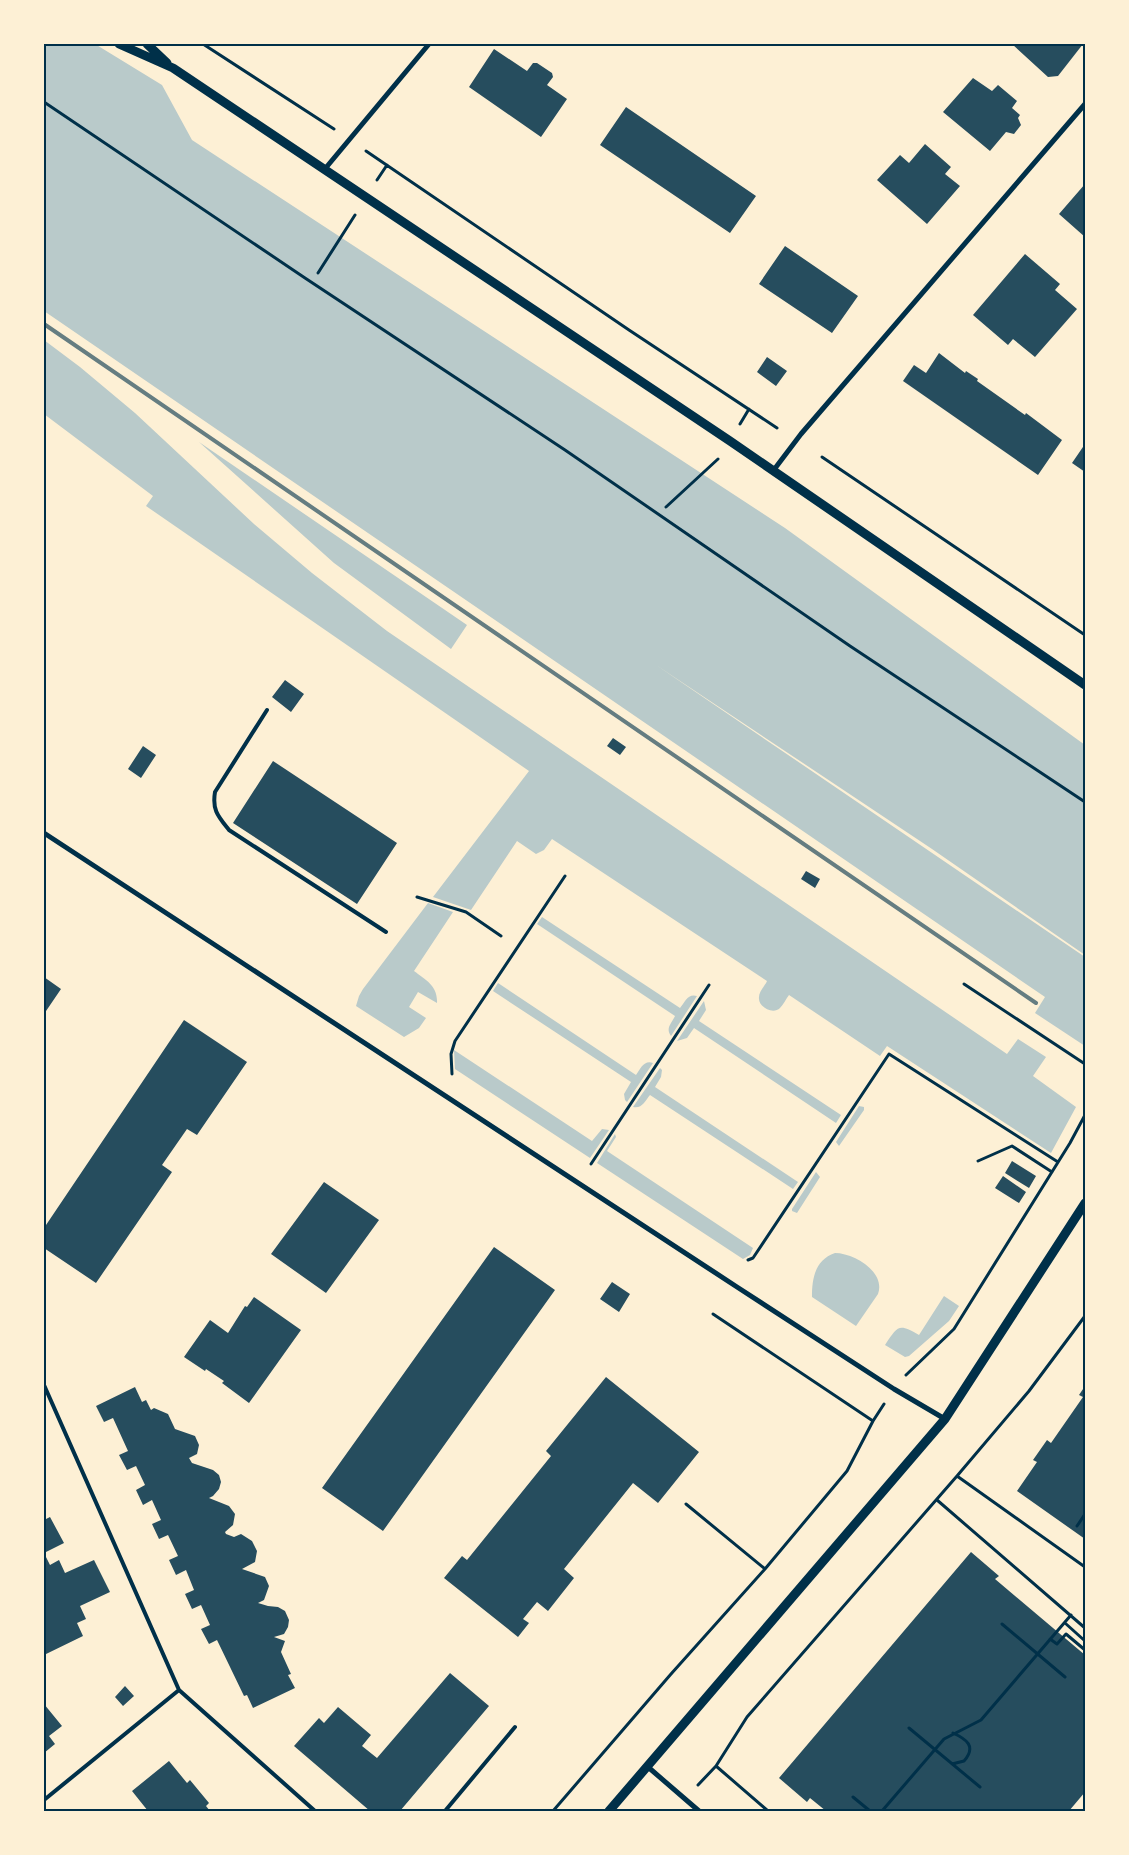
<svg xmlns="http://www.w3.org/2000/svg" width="1129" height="1855" font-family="'Roboto Condensed',sans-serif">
<rect width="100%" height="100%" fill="#fdf0d5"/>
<path fill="#b9caca" d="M95,44L162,85L192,140L785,528L1085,745V955L932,849L656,665L1085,957V1046L1035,1013L1045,997L44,311V45Z
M44,340L80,367L135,413L254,524L312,573L387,631L1007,1054L1018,1039L1046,1057L1033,1076L1076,1107L1051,1153L887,1046L880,1056L789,995C786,999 783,1005 780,1008C773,1015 759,1007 759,999C758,992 765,986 767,981L552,839L544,850L536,854L517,841L471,910L433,897L529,771L146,506L153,496L44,414Z
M199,442L467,625L451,649L334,563Z
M428,903L453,912L414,971C426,980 438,986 437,1003L418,992L409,1007L426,1018L419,1028L404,1037L356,1006L359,996L363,989Z
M542,917L680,1008C685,1002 688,993 697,996L671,1036C665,1028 672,1023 675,1016L537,924Z
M498,983L636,1075C641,1068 644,1060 653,1063L627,1102L625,1100L624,1094L631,1082L493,991Z
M704,1001L706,1010L699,1021L841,1115L836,1123L694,1028L687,1038L677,1041Z
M454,1050L592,1141L602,1129L609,1130L590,1158L455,1069Z
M660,1068L662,1070L661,1077L655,1087L798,1182L793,1189L650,1095C645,1101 642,1109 633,1107Z
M859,1106L864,1107V1110L839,1146L836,1142Z
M615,1134L616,1137L607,1151L753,1248L750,1255L743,1259L597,1163Z
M816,1172L820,1177L797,1213L792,1211V1209Z
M835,1253C854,1253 886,1272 878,1294L856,1326L812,1297C812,1278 815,1260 835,1253Z
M944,1296L959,1306L949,1321L909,1356L905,1357L885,1345C898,1326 898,1323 919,1335Z"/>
<path fill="#264d5e" d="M1012,44H1083L1058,76L1048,77Z
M494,49L527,71L533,63H537L552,73L553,77L547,85L567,99L541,137L469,87Z
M973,78L992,91L998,85L1017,101L1012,108L1020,115L1018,118L1021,125L1014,134L1006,132L990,151L943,112Z
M626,107L756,196L730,233L600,145Z
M925,144L951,167L945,174L960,186L927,224L877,180L900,155L909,163Z
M1085,184V237L1059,214Z
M785,246L858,296L832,333L759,284Z
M1025,254L1060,284L1055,290L1077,309L1035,357L1013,339L1008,345L973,315Z
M939,353L965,373L966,371L978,379L977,381L1025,415L1026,413L1062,440L1038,475L903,381L914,365L926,373Z
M767,357L787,371L776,386L757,372Z
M1085,444V472L1072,463Z
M285,680L304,694L291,712L272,697Z
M613,738L626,747L620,755L607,746Z
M143,746L156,755L141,778L128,769Z
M273,761L397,843L357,904L233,823Z
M806,871L820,879L815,888L801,879Z
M44,977L61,989L44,1014Z
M184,1020L247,1062L197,1135L187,1129L162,1165L172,1172L96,1283L44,1248V1228Z
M1012,1161L1036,1176L1029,1188L1005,1173Z
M1003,1176L1026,1192L1019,1203L995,1188Z
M324,1182L379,1220L326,1293L271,1254Z
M494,1247L555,1290L383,1531L322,1488Z
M612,1282L630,1294L619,1312L600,1299Z
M254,1297L301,1330L249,1403L222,1383L224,1381L206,1369L205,1371L184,1357L210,1320L228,1333L245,1306L247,1307Z
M606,1377L699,1452L658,1503L633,1483L564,1569L574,1578L548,1611L537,1602L523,1619L529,1623L518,1637L444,1578L462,1556L467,1560L551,1456L546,1451Z
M1085,1386V1539L1017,1491L1037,1462L1033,1460L1047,1440L1051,1443L1083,1397L1079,1395Z
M135,1387L142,1402L146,1400L151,1410L154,1408L168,1414L175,1429L195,1436L199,1445L197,1454L189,1458L192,1463L213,1470L219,1475L221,1482L219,1489L213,1496L209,1498L229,1506L235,1514L233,1525L225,1532L226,1534L234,1537L241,1534L252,1541L257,1551L255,1562L242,1569L265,1577L269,1586L264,1600L258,1603L268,1606L278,1607L285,1611L289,1620L288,1627L284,1634L274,1637L285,1641L281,1652L291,1674L288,1675L295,1688L253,1708L247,1695L244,1696L217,1640L209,1644L201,1629L210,1625L201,1605L192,1609L185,1594L194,1590L186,1570L176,1575L169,1560L178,1556L168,1535L159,1539L152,1524L161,1520L152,1500L143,1505L136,1490L145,1485L136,1466L127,1470L119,1455L128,1451L113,1418L104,1422L96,1406Z
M50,1517L64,1543L44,1553L50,1565L59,1560L65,1573L94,1560L110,1592L80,1606L86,1619L77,1623L83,1636L44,1655V1520Z
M971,1552L999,1576L995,1579L1085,1655V1792L1069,1811H826L810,1798L807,1802L779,1778Z
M450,1673L489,1706L400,1811H370L294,1746L319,1718L324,1723L338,1707L371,1735L362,1746L377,1758Z
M125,1686L134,1696L123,1706L115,1697Z
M44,1704L62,1726L49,1736L55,1744L44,1753Z
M169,1761L187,1783L190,1780L209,1803L206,1806L210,1811H148L132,1791Z"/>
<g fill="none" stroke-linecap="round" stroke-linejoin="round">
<path stroke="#003049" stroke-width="3" d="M203,44L334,129
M44,102L305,278L565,450L850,646L1085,802
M366,151L629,330L777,428
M377,180L387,165
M318,273L355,215
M740,424L749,409
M822,457L1085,635
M666,507L718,459
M417,897L466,912L501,936
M964,984L1085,1064
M452,1074L451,1054L455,1041L565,876
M978,1161L1012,1146L1052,1172
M591,1164L709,985
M748,1260L753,1258L889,1054L1058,1162
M713,1314L873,1421
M906,1375L954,1329L1070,1143L1085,1115
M957,1476L1085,1567
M937,1500L1085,1628
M686,1504L765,1569
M1077,1526L1085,1514
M1065,1623L1085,1641
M1002,1624L1065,1677
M1050,1639L1057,1644L1066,1634L1085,1650
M909,1728L980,1787
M952,1764L964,1761C977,1746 966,1739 953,1733
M716,1766L768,1811
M698,1785L716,1766L747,1717L957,1476L1029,1391L1085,1316
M853,1797L870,1811
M553,1811L671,1674L765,1569L847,1471L873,1421L884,1404
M882,1811L944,1739L981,1720L1071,1615"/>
<path stroke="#003049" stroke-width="4" d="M267,710L215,792C212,810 218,816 229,830L386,932
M44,1385L179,1690L315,1811
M44,1800L179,1690
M445,1811L515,1727"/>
<path stroke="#003049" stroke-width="5" d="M324,170L429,44
M773,471L801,434L1085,104
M44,833L737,1287L894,1389L945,1419
M648,1767L699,1811"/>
<path stroke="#003049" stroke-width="9" d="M119,44L173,68L730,441L1085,685
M147,44L167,63
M609,1811L945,1419L1085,1203"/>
<path stroke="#657d81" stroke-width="4" d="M44,324L1036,1003"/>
</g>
<rect width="1129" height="1855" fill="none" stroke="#fdf0d5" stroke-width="90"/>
<rect x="45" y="45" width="1039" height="1765" fill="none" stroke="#003049" stroke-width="2"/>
</svg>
